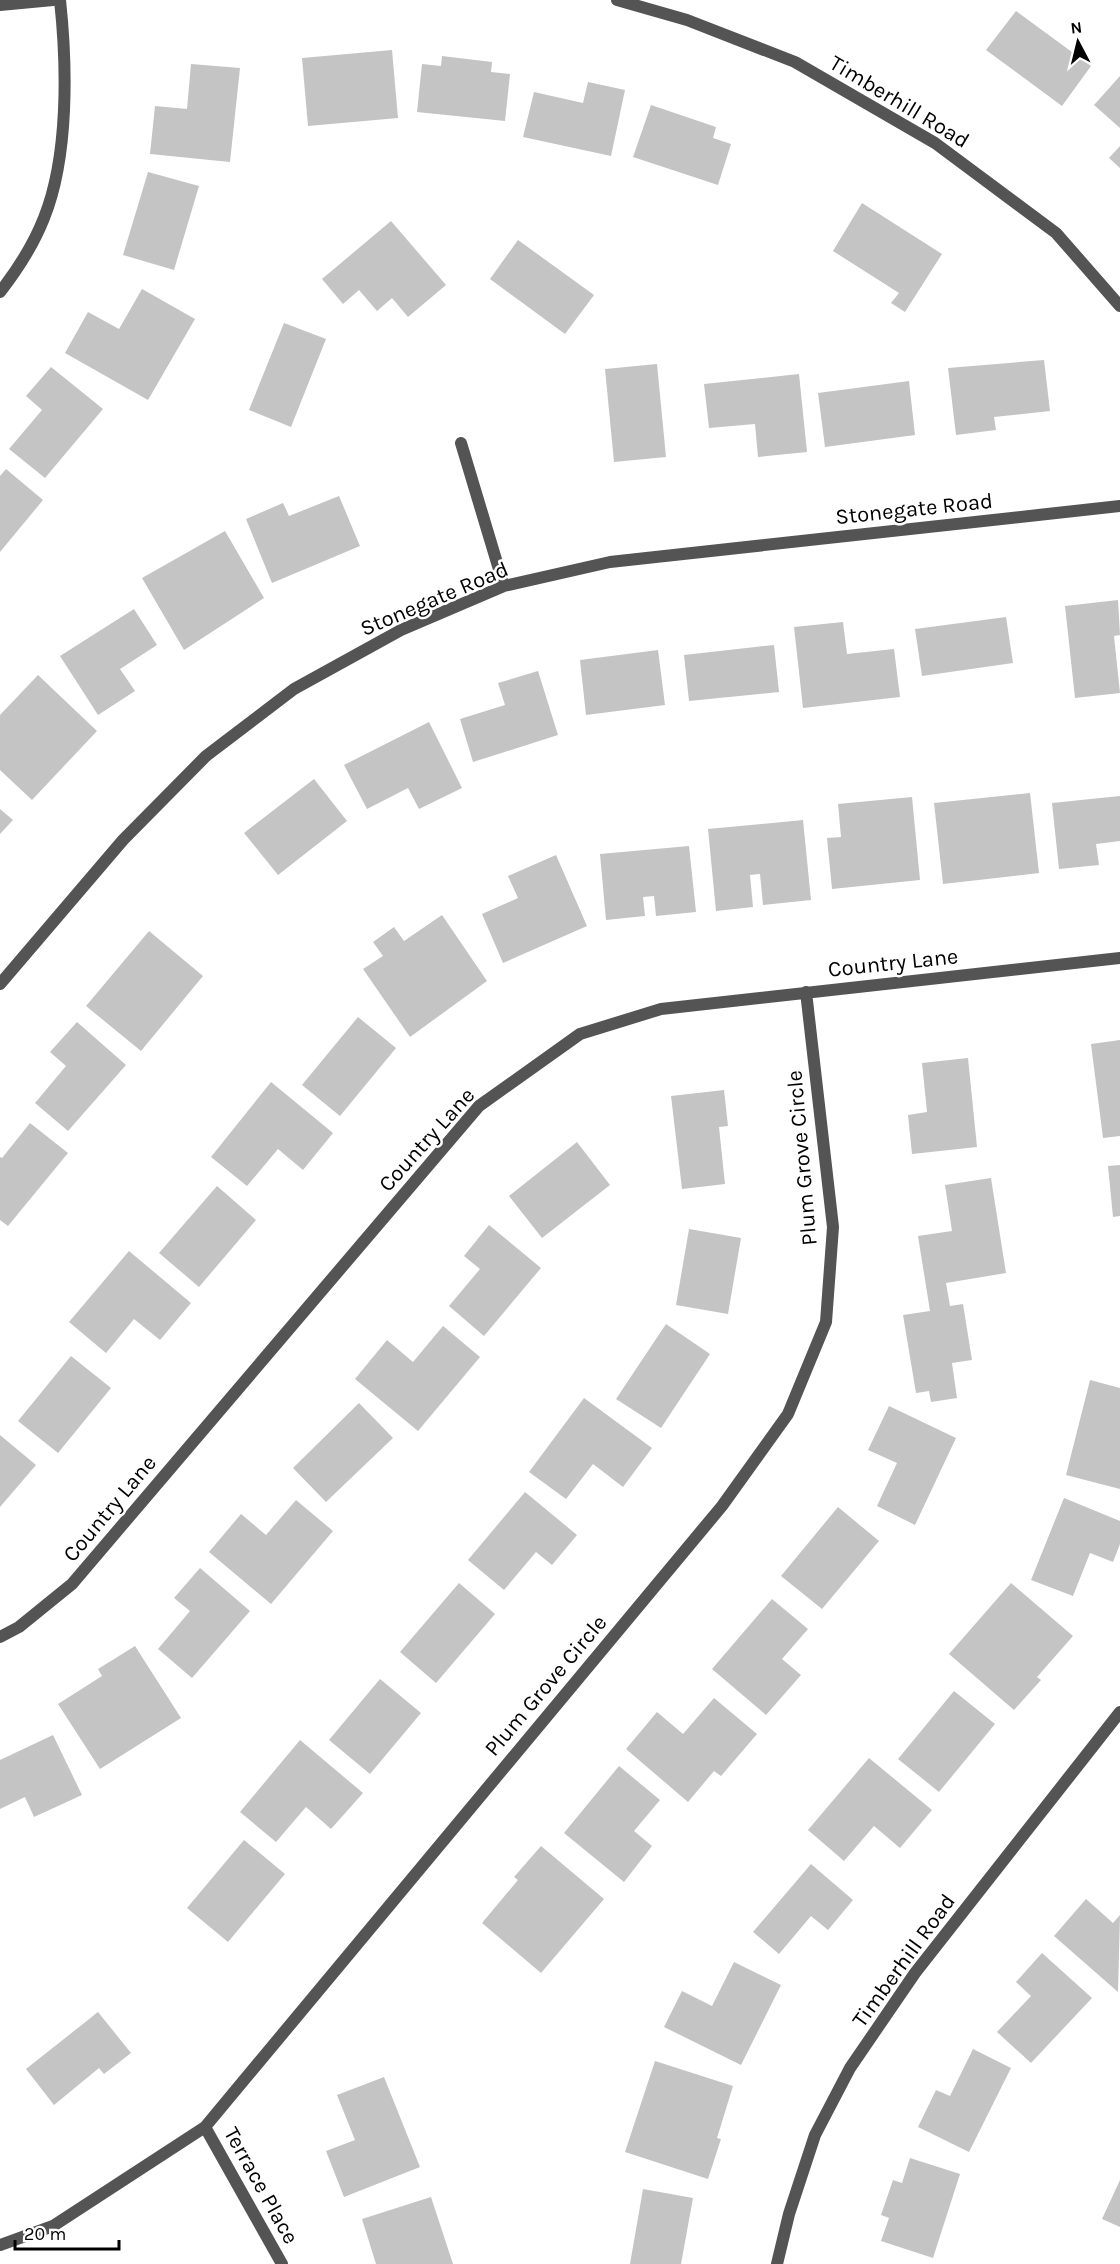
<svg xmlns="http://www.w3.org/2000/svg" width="1120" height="2264" font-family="Karla,sans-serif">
<rect width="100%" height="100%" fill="#fff"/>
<path fill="#c4c4c4" d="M1016,11L1091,66L1062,106L986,50Z
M392,50L398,118L308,126L302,58Z
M442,56L492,62L491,72L510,74L505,121L417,112L422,64L441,66Z
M191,64L240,68L230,162L150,154L155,106L187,109Z
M1120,76V128L1094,105Z
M588,82L625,90L611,156L523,137L534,92L583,103Z
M651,105L716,127L713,138L731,144L718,185L633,157Z
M1120,146V168L1109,158Z
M148,172L199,186L174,270L123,255Z
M862,203L942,254L905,312L891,303L899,293L833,251Z
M391,221L446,285L408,317L392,298L377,311L359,290L343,304L322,279Z
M518,240L594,295L565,334L490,279Z
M142,289L195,319L148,400L65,353L88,312L119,329Z
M284,323L326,339L291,427L249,410Z
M1044,360L1050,411L994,417L996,430L956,435L948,368Z
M657,364L666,457L614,462L605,369Z
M51,367L103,409L45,478L9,449L42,410L26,396Z
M799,374L807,452L758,457L755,424L709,428L704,384Z
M909,381L915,435L825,447L818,393Z
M6,469L43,500L0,552V476Z
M339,496L360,546L272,583L246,519L283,503L289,516Z
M225,531L264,598L184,650L142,578Z
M1118,600L1120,635L1114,636L1120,693L1075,698L1065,606Z
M134,609L157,645L120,669L135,691L98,715L60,656Z
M1006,617L1013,663L922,676L915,629Z
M843,622L847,654L894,649L900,697L803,708L794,627Z
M774,645L779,692L689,701L684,655Z
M658,650L665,705L586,715L580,660Z
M538,671L558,735L473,762L460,719L505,705L498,683Z
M38,675L97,731L32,800L0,770V715Z
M429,722L462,788L419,809L408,788L367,809L344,765Z
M314,779L347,821L278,875L244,833Z
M1030,793L1039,873L943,884L934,803Z
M1120,796V841L1096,844L1099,865L1059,869L1052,803Z
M912,797L920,880L832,889L827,838L841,837L838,804Z
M0,809L13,820L0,834Z
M803,820L811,900L763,905L760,874L750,875L753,907L716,911L708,829Z
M689,846L696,912L656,916L654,896L643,897L645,916L606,920L600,854Z
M556,855L587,926L503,963L482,914L518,898L508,876Z
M442,915L487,981L410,1037L363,969L383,956L373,942L394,927L404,941Z
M149,931L203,976L141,1051L86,1006Z
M358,1017L396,1048L340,1116L302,1085Z
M77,1022L126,1065L68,1131L35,1103L66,1066L50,1052Z
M1120,1040V1136L1103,1138L1091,1044Z
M968,1058L977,1147L912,1154L908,1115L927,1112L922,1063Z
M271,1082L333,1133L303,1170L278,1149L247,1186L211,1157Z
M724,1090L728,1126L719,1127L725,1184L682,1189L671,1096Z
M30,1123L68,1153L8,1226L0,1220V1157L2,1158Z
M577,1142L610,1185L542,1238L509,1196Z
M1120,1165V1216L1113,1217L1108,1166Z
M991,1178L1006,1273L946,1283L950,1306L963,1304L972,1360L952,1363L957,1398L931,1402L929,1391L916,1393L903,1315L930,1311L918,1236L952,1231L945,1185Z
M217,1186L256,1220L199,1287L159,1253Z
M489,1225L541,1268L484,1336L449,1306L480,1269L464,1256Z
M689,1229L741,1238L728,1314L676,1305Z
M129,1251L191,1303L160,1340L134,1319L106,1353L69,1322Z
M666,1324L710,1354L661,1428L616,1399Z
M443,1326L480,1357L418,1431L355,1379L387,1340L413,1362Z
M71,1356L111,1388L58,1453L18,1421Z
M1090,1380L1120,1388V1489L1066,1475Z
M584,1398L652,1448L623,1487L593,1464L566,1499L529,1472Z
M359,1403L393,1438L326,1502L293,1468Z
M889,1406L956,1438L915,1525L877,1506L897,1463L868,1450Z
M0,1435L36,1465L0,1507Z
M525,1492L577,1535L552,1565L536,1552L504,1590L468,1560Z
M1064,1498L1120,1521V1544L1113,1562L1090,1553L1073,1596L1031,1580Z
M296,1500L333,1531L271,1604L209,1552L241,1514L266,1535Z
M838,1507L879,1541L822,1609L781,1576Z
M200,1568L250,1611L192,1678L158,1649L190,1611L174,1598Z
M459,1583L495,1614L436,1683L400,1652Z
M1011,1583L1073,1636L1037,1677L1041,1680L1014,1710L949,1654Z
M772,1599L808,1629L782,1659L801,1675L766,1715L712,1669Z
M135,1646L181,1718L100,1769L58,1704L102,1676L98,1669Z
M380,1679L421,1713L370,1774L329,1740Z
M954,1691L995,1724L939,1792L898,1759Z
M714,1698L757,1734L721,1776L714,1771L688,1802L626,1749L657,1712L683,1734Z
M53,1735L82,1795L34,1817L25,1797L0,1809V1760Z
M300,1740L363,1793L331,1829L306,1807L276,1842L240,1812Z
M869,1758L932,1810L900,1848L874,1826L844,1861L808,1830Z
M619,1766L660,1800L634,1831L652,1846L624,1882L564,1833Z
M244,1840L285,1874L228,1942L187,1908Z
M541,1846L604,1899L541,1973L482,1923L518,1880L514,1877Z
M811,1864L853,1900L828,1930L811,1916L779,1954L753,1932Z
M1086,1899L1113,1923L1120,1915L1118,1992L1054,1936Z
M1042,1953L1092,1998L1031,2063L997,2032L1031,1996L1016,1982Z
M734,1962L781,1985L741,2065L664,2027L682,1991L712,2006Z
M98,2012L131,2053L104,2074L99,2068L54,2105L26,2069Z
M973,2049L1011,2068L969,2152L918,2127L936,2090L950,2096Z
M655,2061L733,2086L717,2138L721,2139L708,2179L625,2152Z
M384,2077L420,2167L344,2197L326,2151L355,2140L337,2095Z
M910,2158L960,2174L933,2258L881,2241L889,2218L881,2215L893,2180L902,2183Z
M1120,2180V2227L1102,2219Z
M643,2189L693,2198L681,2264H630Z
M431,2197L453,2264H376L362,2219Z"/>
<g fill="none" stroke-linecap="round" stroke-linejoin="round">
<path stroke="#545454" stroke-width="12" d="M617,0L687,20L795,62L935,143L1056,233L1120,306
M0,5L53,0
M0,292C18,269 33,246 44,218C69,156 67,65 60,0
M461,443L504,586
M0,984L123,840L206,756L294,689L401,630L504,586L610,562L1120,506
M0,1637L19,1627L72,1584L479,1106L580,1034L661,1009L1120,958
M205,2127L282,2264
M0,2245L53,2226L205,2127L722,1506L788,1414L826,1322L833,1227L806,992
M777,2264L789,2214L815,2135L850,2068L915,1973L1120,1712"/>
</g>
<g text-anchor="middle" stroke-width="5" stroke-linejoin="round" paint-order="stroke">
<g font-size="22" fill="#000" stroke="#fff">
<text transform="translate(900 101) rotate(31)" y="8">Timberhill Road</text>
<text transform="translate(914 508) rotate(-6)" y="8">Stonegate Road</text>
<text transform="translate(434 598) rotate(-23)" y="8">Stonegate Road</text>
<text transform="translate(893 962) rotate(-6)" y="8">Country Lane</text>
<text transform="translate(426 1139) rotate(-48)" y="8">Country Lane</text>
<text transform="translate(801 1158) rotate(-95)" y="8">Plum Grove Circle</text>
<text transform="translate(109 1508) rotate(-50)" y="8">Country Lane</text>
<text transform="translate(545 1685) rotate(-50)" y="8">Plum Grove Circle</text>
<text transform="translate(903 1960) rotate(-54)" y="8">Timberhill Road</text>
<text transform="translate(262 2185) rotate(61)" y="8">Terrace Place</text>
</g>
</g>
<g transform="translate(1078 42) rotate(353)" stroke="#ffffff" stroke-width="4.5" paint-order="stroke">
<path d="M0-4.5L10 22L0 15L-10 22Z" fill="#000000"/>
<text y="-9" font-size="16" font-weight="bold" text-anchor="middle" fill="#000000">N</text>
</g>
<path d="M15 2240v9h104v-9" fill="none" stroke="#000000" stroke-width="3"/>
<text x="24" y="2240" font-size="18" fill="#000000" stroke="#ffffff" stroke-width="4.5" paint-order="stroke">20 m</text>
</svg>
